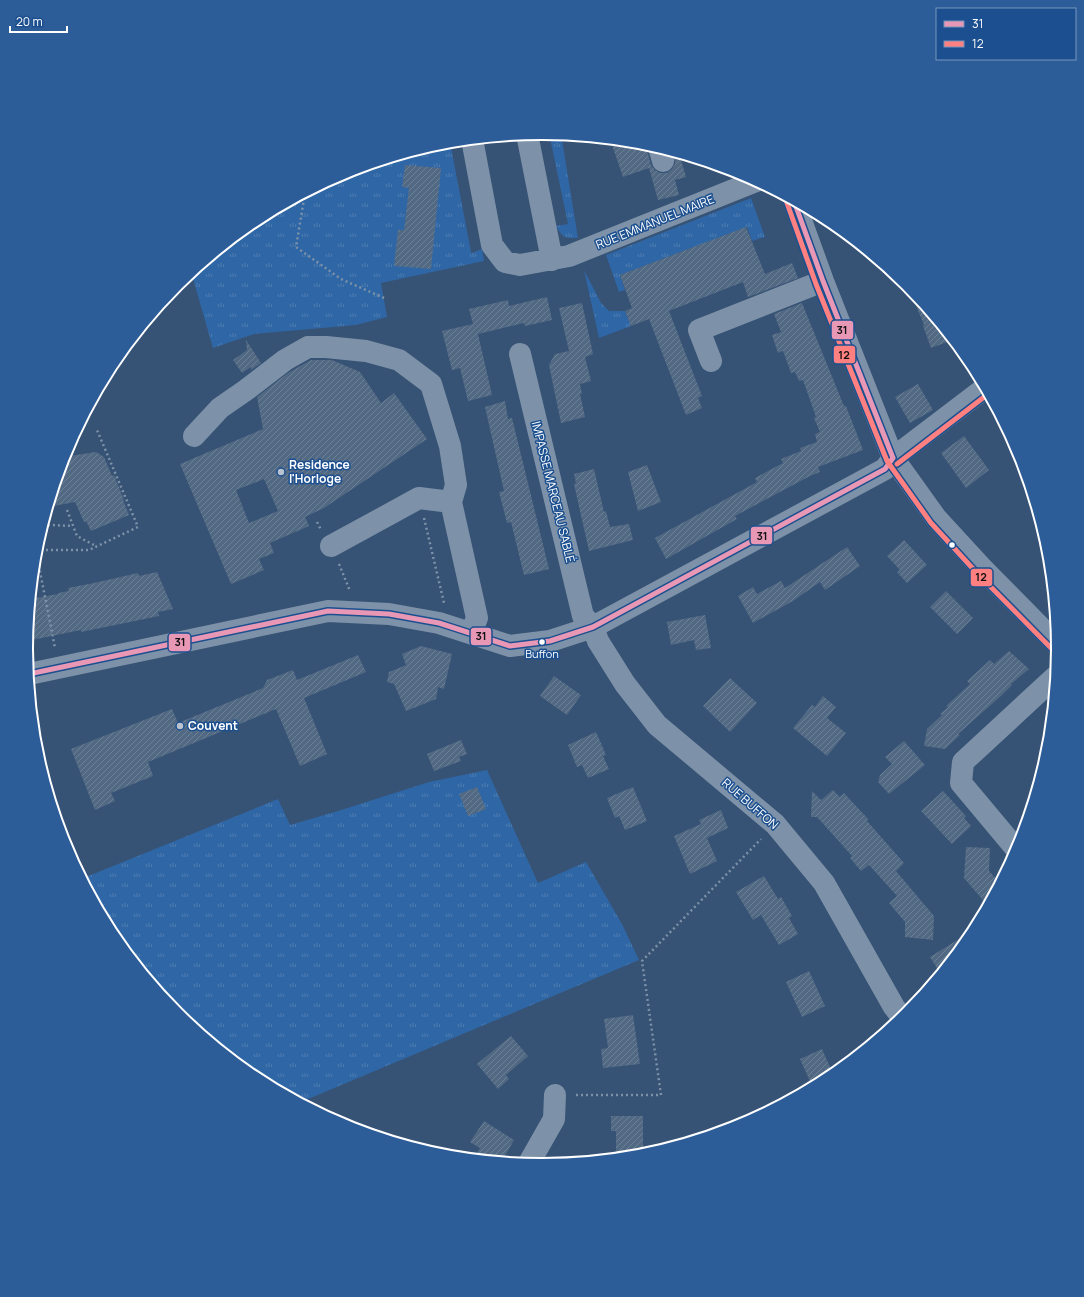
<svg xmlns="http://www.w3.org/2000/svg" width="1084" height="1297" font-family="Manrope,sans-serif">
<defs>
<pattern id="grass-tufts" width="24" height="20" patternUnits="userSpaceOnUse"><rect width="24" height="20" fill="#2f66a5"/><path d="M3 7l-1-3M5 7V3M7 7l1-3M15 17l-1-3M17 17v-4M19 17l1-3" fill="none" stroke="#4e7db2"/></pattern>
<pattern id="building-hatch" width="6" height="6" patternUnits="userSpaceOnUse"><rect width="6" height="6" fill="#526984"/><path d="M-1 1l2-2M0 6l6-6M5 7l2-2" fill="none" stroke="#6c8096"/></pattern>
</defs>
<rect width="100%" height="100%" fill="#365274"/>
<path fill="url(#grass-tufts)" d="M549,133L561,134L578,238C564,238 564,239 556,226L568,224Z
M442,142H450L471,252L472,253L482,249L484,261L381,283L387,317L356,325L254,334L213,348L191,272L256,219L345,172L396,156L403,159L405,153Z
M751,198L765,237L752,241L747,227L620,275L625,290L619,292L606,255Z
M584,270L601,303L609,311H625L631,326L599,338Z
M42,770L86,877L278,799L290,825L338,811L429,782L487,770L538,883L586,862L622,924L639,960L301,1102L255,1077L177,1013L113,935L65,846Z"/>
<path fill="url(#building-hatch)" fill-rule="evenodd" d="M610,139L647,144V150L651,165L655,170L660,173H667L672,169L675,164L673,152L679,153L686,177L675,180L679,195L658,200L649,168L623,177Z
M405,165L441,168L431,269L394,266L398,230H404L409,188L402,187Z
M746,227L765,274L792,263L798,278L748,297L743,282L669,311L702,396L698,398L702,408L686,415L649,319L631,326L625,311L632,308L620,275Z
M915,294L953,340L931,348L923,326L924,325L912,296Z
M547,297L552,320L525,326L524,323L478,334L492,395L468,401L460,368L452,370L442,331L473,324L469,309L508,300L509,306Z
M582,303L593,354L585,357L591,381L580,384L582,394H580L585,417L561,423L549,365L555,354L569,351L559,308Z
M802,303L844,406H846L863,450L818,467L820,472L810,476L735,516L737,519L666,559L655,538L757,482L755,478L783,463L781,459L801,451L800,448L817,442L815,434L820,432L814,418L816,417L803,380L799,381L795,372L791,373L783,351L778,353L772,335L781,332L774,314Z
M246,340L261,363L251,370V367L242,373L233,360L247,350Z
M311,360H332L360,372L381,403L394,393L427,439L324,508L305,517L309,526L270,543L274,553L259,559L264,570L231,584L180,464L263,429L257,397L288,373ZM264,479L278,511L249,523L236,490Z
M918,384L933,410L910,423L895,397Z
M505,401L508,419L512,418L549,569L524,575L511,522L507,523L499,492L504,491L485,407Z
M964,436L989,470L966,488L941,453Z
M96,452L104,457L112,476L114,475L124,500H123L129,515L91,531L86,521L84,522L75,502L48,507L63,457Z
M647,465L661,502L638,511L628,472Z
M594,469L604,512L606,511L610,527L629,524L633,540L589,551L574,484L576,483L574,474Z
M904,540L927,565L907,583L897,572L900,570L887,556Z
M847,547L860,566L825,590L820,582L793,601L753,623L738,596L753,587L757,594L781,581L785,588Z
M157,572L173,609L158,612L159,616L81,632V630L27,641L31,599L58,594V593L69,591L68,588L94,583L138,573L139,576Z
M946,591L973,618L957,634L930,607Z
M705,615L711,648L696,650L694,640L671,645L667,622Z
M421,646L452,654L444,689L438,687L436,699L406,711L394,684L387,682L389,672L406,665L402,654Z
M1009,651L1029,669L1011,684L1012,685L1001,696L958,734L960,735L945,749L924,746L927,729L942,715L940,714L948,707L946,706L970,684L967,681L990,660L994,664Z
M358,655L366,672L304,698L327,754L300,766L276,709L148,762L153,776L111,793L115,801L95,810L71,749L172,709L178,723L263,688L267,680L293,670L297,680Z
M554,676L581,695L567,715L540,696Z
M730,678L757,703L730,732L703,706Z
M823,696L836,707L827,718L846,733L827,756L793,728L812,705L815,707Z
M596,732L606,755L603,756L609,769L588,778L582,765L577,767L568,745Z
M461,740L467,754L459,757L461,761L434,771L427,754Z
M904,741L925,765L889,794L878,782L880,775L892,764L885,757Z
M477,787L486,809L468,816L459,794Z
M633,787L647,821L625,830L619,816L615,818L607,798Z
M833,790L840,797L844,793L868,819L867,821L904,863L896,871L934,916L933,940L905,937V922L889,903L897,896L869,865L861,871L850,858L852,856L817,817H811L812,791L821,800Z
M943,791L966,816L964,818L971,826L952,844L921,811Z
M721,810L728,828L707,838L717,861L690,874L674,836L701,824L699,820Z
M966,847L990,848L989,871L997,880L998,885L987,905L964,878Z
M764,876L778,899L781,897L792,916L789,918L798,934L779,945L761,915L753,920L736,892Z
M970,932L972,934L971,935L940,973L930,957Z
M809,971L825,1006L802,1017L786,982Z
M633,1015L640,1064L603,1068L601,1049L608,1048L604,1019Z
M511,1036L528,1056L506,1075L509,1079L498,1089L477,1064Z
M822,1049L833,1074L812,1086L800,1059Z
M611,1116H643V1154L616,1155V1131H611Z
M484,1121L514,1140L502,1161L474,1158L480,1148L470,1142Z"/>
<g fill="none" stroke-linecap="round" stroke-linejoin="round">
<path stroke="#7d92a8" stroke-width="2.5" stroke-dasharray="2 3" stroke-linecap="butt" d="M305,193L296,247L341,279L384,298
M67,510L77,536L94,545
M424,518L444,603
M317,522L321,530
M43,526L51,525L73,526
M36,550H89L138,527L97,430
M36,551L55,648
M339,564L350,591
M576,1095H661L642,961L761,839"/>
<path stroke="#7d92a8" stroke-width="22" d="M527,134L552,260
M472,139L492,245L505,262L520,265L569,256L756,181
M659,147L663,161
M794,201L823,281L893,458L936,518L981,567L1058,645
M520,354L583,616L593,627L598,641L625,684L657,725L775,824L824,883L894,1007L902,1017
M711,361L699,330L823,281
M194,436L220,408L246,390L285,360L308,347H326L366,351L399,360L431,384L450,446L456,485L451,502L477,618L471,633
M331,546L419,498L451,502
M29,674L328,611L389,614L439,623L510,646L550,641L593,627L885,469L893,458L985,388
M1017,850L961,783L963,762L1055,677
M529,1163L554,1119L555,1095"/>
<g stroke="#1b4f8f" stroke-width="8">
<path id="bus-1" d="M794,201L823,281L893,458
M29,674L328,611L389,614L439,623L510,646L550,641L593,627L885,469L893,458"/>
</g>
<g stroke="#1b4f8f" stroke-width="8">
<path id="bus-2" d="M787,203L816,284L887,461L931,523L976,572L1053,650
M897,464L988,394"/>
</g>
<use href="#bus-1" stroke="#e897b5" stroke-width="5"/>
<use href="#bus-2" stroke="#ff8080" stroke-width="5"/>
</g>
<g fill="#b9c2ce" stroke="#1b4f8f" stroke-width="1.5">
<circle cx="281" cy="472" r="4"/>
<circle cx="180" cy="726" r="4"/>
</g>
<g fill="#fff" stroke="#1b4f8f" stroke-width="1.5">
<circle cx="952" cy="545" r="3.5"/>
<circle cx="542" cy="642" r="3.5"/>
</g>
<g text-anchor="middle" stroke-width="3" stroke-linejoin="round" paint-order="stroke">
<g font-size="11" fill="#fff" stroke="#1b4f8f">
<text x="542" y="658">Buffon</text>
</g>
<g font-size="12" fill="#fff" stroke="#1b4f8f">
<text transform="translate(655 222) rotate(-22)" y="4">RUE EMMANUEL MAIRE</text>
<text transform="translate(553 492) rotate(76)" y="4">IMPASSE MARCEAU SABLÉ</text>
<text transform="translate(750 804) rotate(41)" y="4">RUE BUFFON</text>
</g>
<g font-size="12" font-weight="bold" fill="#fff" stroke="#1b4f8f" text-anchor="start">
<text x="289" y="469">Residence<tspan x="289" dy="14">l'Horloge</tspan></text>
<text x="188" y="730">Couvent</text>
</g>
</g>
<path d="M0 0H1084V1297H0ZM33 649a509 509 0 1 1 1018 0a509 509 0 1 1-1018 0Z" fill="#2d5d98" fill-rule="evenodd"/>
<path fill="none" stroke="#fff" stroke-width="2" d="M33 649a509 509 0 1 1 1018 0a509 509 0 1 1-1018 0Z"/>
<g stroke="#1b4f8f" stroke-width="1.5">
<rect x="831" y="320" width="23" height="20" rx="4" fill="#e897b5"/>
<rect x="833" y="345" width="23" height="19" rx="4" fill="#ff8080"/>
<rect x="750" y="526" width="23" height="19" rx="4" fill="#e897b5"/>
<rect x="970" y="568" width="23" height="19" rx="4" fill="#ff8080"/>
<rect x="470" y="627" width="22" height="19" rx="4" fill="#e897b5"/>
<rect x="168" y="633" width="23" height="19" rx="4" fill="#e897b5"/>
</g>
<g font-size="11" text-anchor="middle" font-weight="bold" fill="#111">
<text x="842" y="334">31</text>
<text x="844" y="359">12</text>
<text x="762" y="540">31</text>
<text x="981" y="581">12</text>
<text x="481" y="640">31</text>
<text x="180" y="646">31</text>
</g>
<rect x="936" y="8" width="140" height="52" fill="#1b4f8f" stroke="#7695bc"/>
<rect x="944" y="21" width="20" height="6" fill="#e897b5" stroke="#7695bc"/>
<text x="972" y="28" font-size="12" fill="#ffffff">31</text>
<rect x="944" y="41" width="20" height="6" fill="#ff8080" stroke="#7695bc"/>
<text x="972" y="48" font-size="12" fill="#ffffff">12</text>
<path d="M10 26v6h57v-6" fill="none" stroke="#ffffff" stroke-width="2"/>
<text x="16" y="26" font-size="12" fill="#ffffff" stroke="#1b4f8f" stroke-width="3" paint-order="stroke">20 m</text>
</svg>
